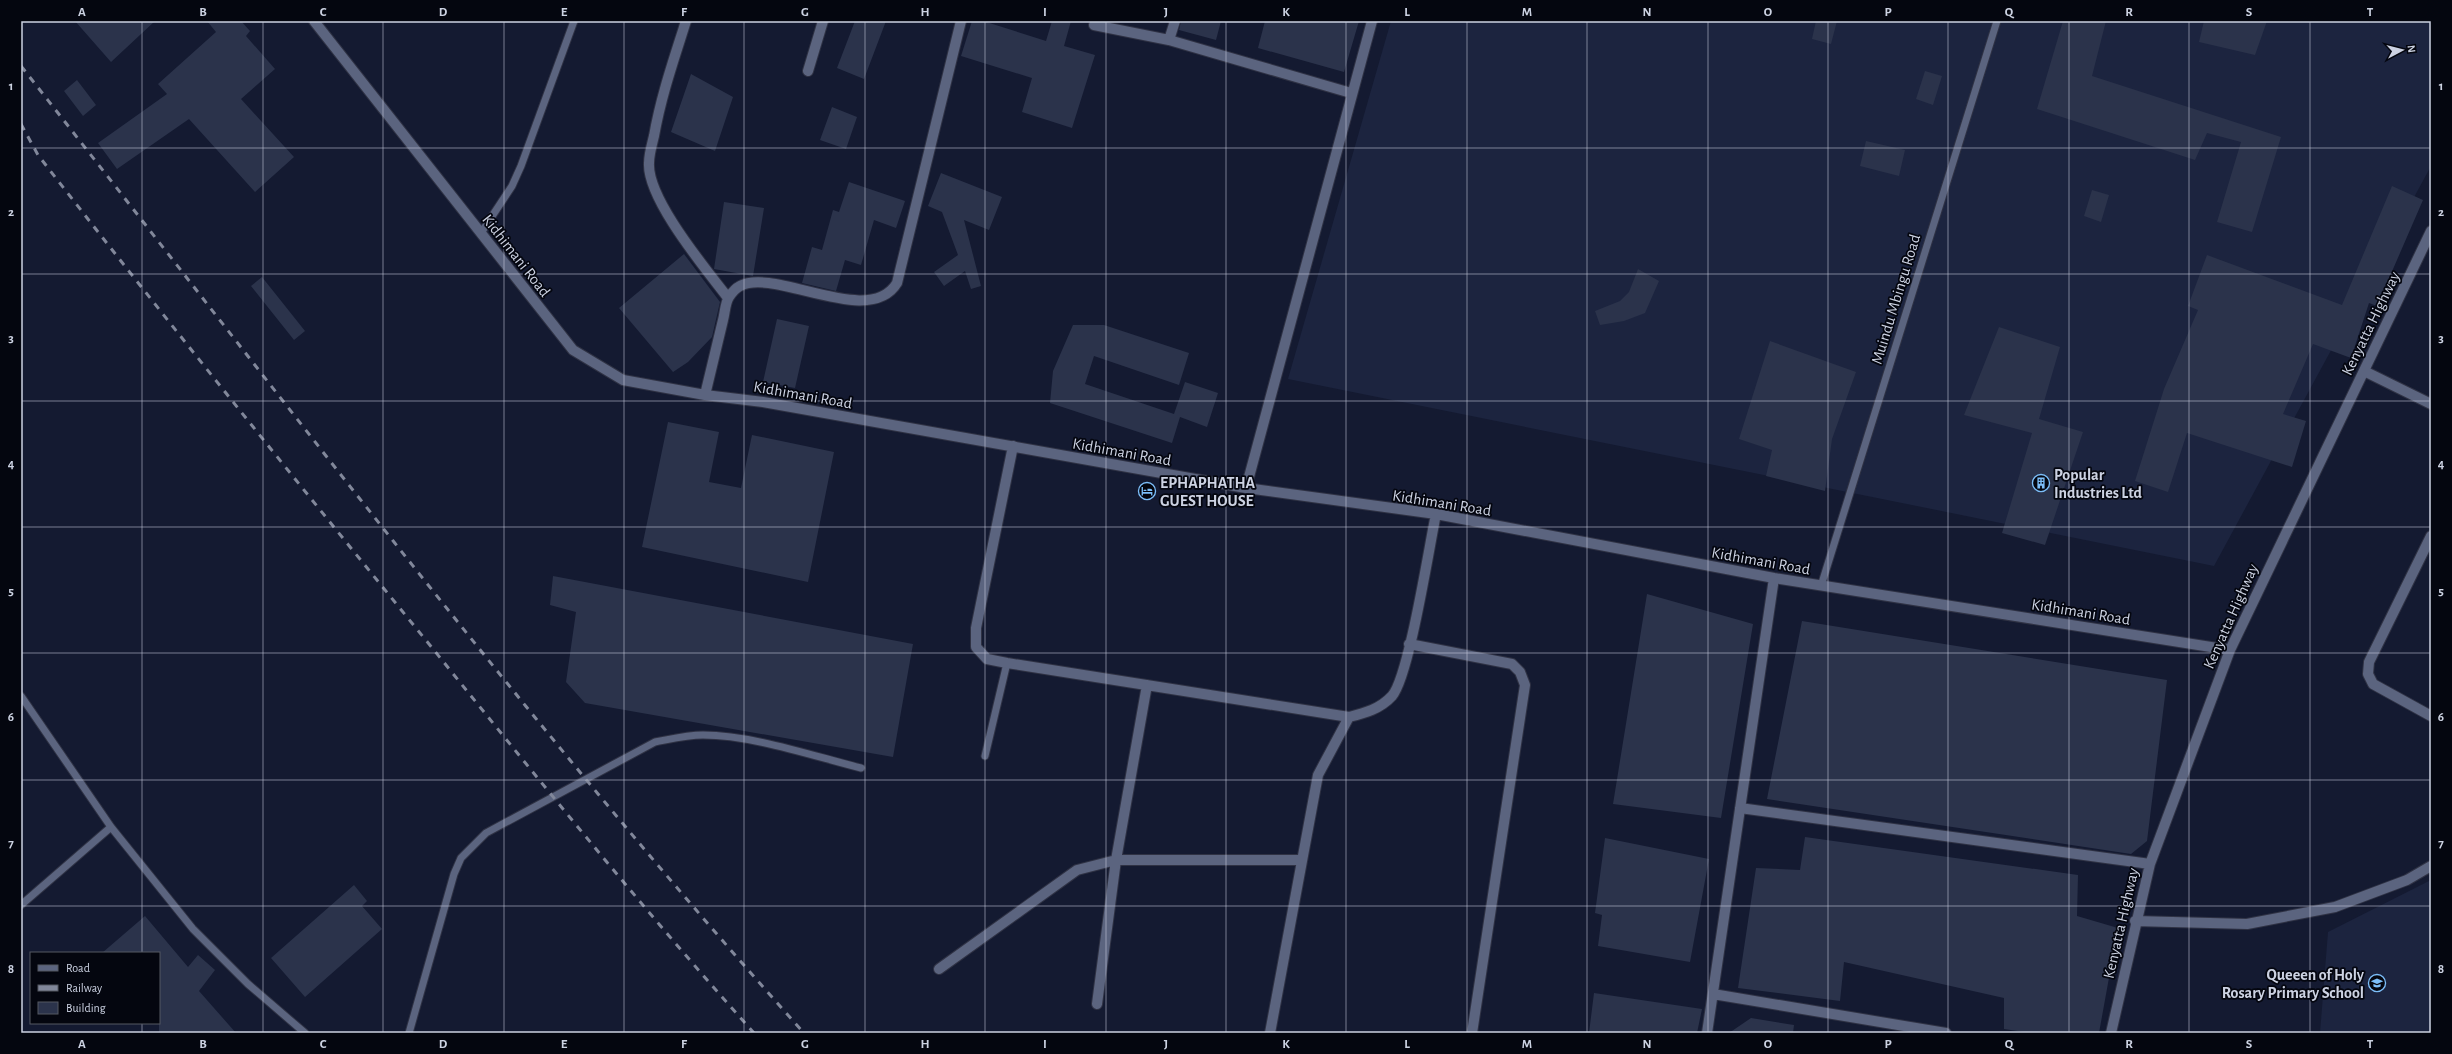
<svg xmlns="http://www.w3.org/2000/svg" width="2452" height="1054" font-family="'Alegreya Sans',sans-serif">
<rect width="100%" height="100%" fill="#141a31"/>
<path fill="#1c243f" d="M1391,21H2431V166L2214,566L1288,379Z
M2431,880V1033H2320L2328,932Z"/>
<path fill="#2b334b" d="M75,21H155L111,62Z
M207,21H241L250,31L246,36L275,69L241,99L294,157L255,192L189,119L117,169L98,143L167,94L158,84L216,32Z
M855,21H886L864,79L837,68Z
M972,21H983L1046,41L1052,21H1071L1064,46L1095,55L1072,128L1022,112L1032,78L961,56Z
M1181,21H1221L1216,40L1179,30Z
M1265,21H1359L1344,72L1258,48Z
M1816,21H1837L1831,44L1812,39Z
M2063,21H2106L2092,76L2281,137L2252,232L2217,222L2241,142L2207,133L2195,160L2037,109Z
M2204,21H2267L2255,55L2199,42Z
M1925,71L1942,76L1933,105L1916,99Z
M691,74L733,97L715,151L671,132Z
M77,80L96,105L83,116L64,91Z
M832,107L857,117L846,149L820,140Z
M1866,141L1905,150L1899,176L1860,166Z
M941,173L1002,197L989,230L964,220L981,286L971,289L965,271L944,286L934,272L958,255L942,212L928,206Z
M849,182L905,201L896,228L874,220L861,265L845,260L836,291L802,283L812,247L822,250L833,210L839,212Z
M2392,186L2423,200L2377,306L2369,303L2351,358L2313,344L2283,414L2306,421L2292,467L2187,433L2168,492L2135,481L2164,389L2198,310L2188,306L2207,255L2342,305Z
M2092,190L2109,195L2101,222L2084,216Z
M724,202L764,208L753,276L714,269Z
M684,254L720,302L712,337L688,362L673,372L619,308Z
M1638,269L1659,281L1645,313L1624,321L1600,325L1595,311L1620,301L1629,292Z
M262,277L305,331L294,340L251,286Z
M777,319L809,326L795,388L763,382Z
M1073,325H1104L1189,353L1179,385L1094,356L1085,384L1174,414L1185,382L1218,393L1207,427L1180,417L1172,443L1050,403L1053,371Z
M1999,327L2060,347L2039,419L2083,432L2045,545L2002,533L2032,433L1964,415Z
M1770,341L1856,372L1832,439L1825,491L1766,476L1772,450L1739,439Z
M668,422L719,432L709,482L741,488L752,435L834,452L808,582L642,547Z
M553,576L913,644L893,757L585,703L566,682L576,612L550,605Z
M1647,594L1753,624L1721,818L1613,804Z
M1802,621L2167,680L2147,841L2131,854L1767,799Z
M1805,837L2078,875L2077,916L2118,928L2099,1033H2031L2004,1029V998L1844,962L1840,1001L1738,988L1756,868L1800,870Z
M1605,838L1709,859L1690,962L1598,946L1602,915L1595,913Z
M354,885L367,901L362,906L382,929L305,997L271,958Z
M145,916L188,967L198,955L215,970L199,991L236,1033H159V953H102Z
M1594,993L1702,1009L1697,1033H1589Z
M1751,1018L1794,1025L1793,1033H1729Z"/>
<g fill="none" stroke-linecap="round" stroke-linejoin="round">
<g stroke="#2f3244" stroke-width="9">
<path id="lane" d="M481,233L512,186L521,166L574,21
M1821,586L1997,21
M21,696L111,827L193,929L248,984L305,1033
M985,756L1007,663
M21,905L111,827
M409,1033L454,874L461,858L486,833L655,742C671,739 687,735 703,735C752,735 813,756 861,768"/>
</g>
<g stroke="#2f3244" stroke-width="12">
<path id="street" d="M314,21L573,350L623,380L705,395L763,402L1246,488L1436,514L1774,578L2230,650
M686,21C674,59 661,96 654,136C652,144 649,154 649,163C647,199 706,269 728,298
M1094,25L1169,40L1351,93
M1169,40L1175,21
M808,71L823,21
M2364,371L2431,404
M705,395C711,370 717,345 723,320C725,313 725,303 729,297C731,294 736,288 740,286C775,267 869,329 897,283L961,21
M1013,446L976,628V647L987,659L1007,663L1349,717C1365,713 1380,709 1392,696C1409,677 1429,547 1436,514
M1246,488L1372,21
M2431,536L2369,662L2368,674L2373,684L2431,716
M1409,644L1512,664L1520,672L1525,685L1472,1033
M1740,808L2150,864
M2135,921L2247,924L2335,907L2407,880L2431,866
M939,969L1077,870L1116,860H1302
M1713,994L1946,1033
M1097,1004L1116,860L1147,685
M1270,1033L1318,775L1349,717
M1707,1033L1774,578
M2111,1033L2150,864L2230,650L2431,231"/>
</g>
<use href="#lane" stroke="#5b647f" stroke-width="7"/>
<use href="#street" stroke="#5b647f" stroke-width="10"/>
<path stroke="#81879a" stroke-width="3" stroke-dasharray="7 7" stroke-linecap="butt" d="M21,66C278,392 527,724 804,1033
M21,124L38,155C166,320 297,482 429,644C535,775 641,907 754,1033"/>
</g>
<path fill="none" stroke="#ccd2e2" stroke-width="1" stroke-opacity="0.55" d="M142,21V953M263,21V1033M383,21V1033M504,21V1033M624,21V1033M744,21V1033M865,21V1033M985,21V1033M1106,21V1033M1226,21V1033M1346,21V1033M1467,21V1033M1587,21V1033M1708,21V1033M1828,21V1033M1948,21V1033M2069,21V1033M2189,21V1033M2310,21V1033M21,148H2431M21,274H2431M21,401H2431M21,527H2431M21,653H2431M21,780H2431M21,906H2431M142,1023V1033"/>
<defs>
<g id="building-ring" transform="scale(0.9)"><circle r="9.5" fill="#04060f" stroke="#7cbef9" stroke-width="1.5"/><path d="M-4-6H4V6H1V3H-1V6H-4ZM-2.5-4.3h1.7v1.8h-1.7ZM.8-4.3h1.7v1.8H.8ZM-2.5-1h1.7V.8h-1.7ZM.8-1h1.7V.8H.8Z" fill="#7cbef9"/></g>
<g id="hotel-ring" transform="scale(0.9)"><circle r="9.5" fill="#04060f" stroke="#7cbef9" stroke-width="1.5"/><path d="M-6-4.5h1.5V1H6V5H4.5V3h-9V5H-6ZM-4 0a1.8 1.8 0 1 1 3.6 0ZM.5 0V-2.5h3Q6-2.5 6 0Z" fill="#7cbef9"/></g>
<g id="school-ring" transform="scale(0.9)"><circle r="9.5" fill="#04060f" stroke="#7cbef9" stroke-width="1.5"/><path d="M0-5L7-2L0 1L-7-2ZM-4 1L0 2.5L4 1V4Q0 6-4 4Z" fill="#7cbef9"/></g>
</defs>
<g fill-rule="evenodd">
<use href="#building-ring" x="2041" y="483"/>
<use href="#hotel-ring" x="1147" y="491"/>
<use href="#school-ring" x="2377" y="983"/>
</g>
<g text-anchor="middle" stroke-width="3.5" stroke-linejoin="round" paint-order="stroke">
<g font-size="16" fill="#ccd2e2" stroke="#04060f">
<text transform="translate(517 255) rotate(52)" y="6">Kidhimani Road</text>
<text transform="translate(1895 299) rotate(-73)" y="6">Muindu Mbingu Road</text>
<text transform="translate(2370 323) rotate(-64)" y="6">Kenyatta Highway</text>
<text transform="translate(803 394) rotate(10)" y="6">Kidhimani Road</text>
<text transform="translate(1122 451) rotate(10)" y="6">Kidhimani Road</text>
<text transform="translate(1442 502) rotate(9)" y="6">Kidhimani Road</text>
<text transform="translate(1761 560) rotate(10)" y="6">Kidhimani Road</text>
<text transform="translate(2081 611) rotate(9)" y="6">Kidhimani Road</text>
<text transform="translate(2230 616) rotate(-66)" y="6">Kenyatta Highway</text>
<text transform="translate(2120 923) rotate(-77)" y="6">Kenyatta Highway</text>
</g>
<g font-size="16" font-weight="bold" fill="#ccd2e2" stroke="#04060f" text-anchor="start">
<text x="2054" y="480">Popular<tspan x="2054" dy="18">Industries Ltd</tspan></text>
<text x="1160" y="488">EPHAPHATHA<tspan x="1160" dy="18">GUEST HOUSE</tspan></text>
<text x="2364" y="980" text-anchor="end">Queeen of Holy<tspan x="2364" dy="18">Rosary Primary School</tspan></text>
</g>
</g>
<rect width="2452" height="1054" fill="none" stroke="#04060f" stroke-width="44"/>
<rect x="30" y="952" width="130" height="72" fill="#04060f" stroke="#545863"/>
<rect x="38" y="965" width="20" height="6" fill="#5b647f" stroke="#545863"/>
<text x="66" y="972" font-size="12" fill="#ccd2e2">Road</text>
<rect x="38" y="985" width="20" height="6" fill="#81879a" stroke="#545863"/>
<text x="66" y="992" font-size="12" fill="#ccd2e2">Railway</text>
<rect x="38" y="1002" width="20" height="12" fill="#2b334b" stroke="#545863"/>
<text x="66" y="1012" font-size="12" fill="#ccd2e2">Building</text>
<g transform="translate(2402 50) rotate(83)" stroke="#04060f" stroke-width="3" paint-order="stroke">
<path d="M0-3L7 15L0 10L-7 15Z" fill="#ccd2e2"/>
<text y="-6" font-size="11" font-weight="bold" text-anchor="middle" fill="#ccd2e2">N</text>
</g>
<rect x="22" y="22" width="2408" height="1010" fill="none" stroke="#ccd2e2" stroke-width="1.5"/>
<g font-size="13" text-anchor="middle" font-weight="bold" fill="#ccd2e2">
<text x="82" y="16">A</text>
<text x="203" y="16">B</text>
<text x="323" y="16">C</text>
<text x="443" y="16">D</text>
<text x="564" y="16">E</text>
<text x="684" y="16">F</text>
<text x="805" y="16">G</text>
<text x="925" y="16">H</text>
<text x="1045" y="16">I</text>
<text x="1166" y="16">J</text>
<text x="1286" y="16">K</text>
<text x="1407" y="16">L</text>
<text x="1527" y="16">M</text>
<text x="1647" y="16">N</text>
<text x="1768" y="16">O</text>
<text x="1888" y="16">P</text>
<text x="2009" y="16">Q</text>
<text x="2129" y="16">R</text>
<text x="2249" y="16">S</text>
<text x="2370" y="16">T</text>
<text x="11" y="90">1</text>
<text x="2441" y="90">1</text>
<text x="11" y="216">2</text>
<text x="2441" y="216">2</text>
<text x="11" y="342">3</text>
<text x="2441" y="342">3</text>
<text x="11" y="468">4</text>
<text x="2441" y="468">4</text>
<text x="11" y="595">5</text>
<text x="2441" y="595">5</text>
<text x="11" y="721">6</text>
<text x="2441" y="721">6</text>
<text x="11" y="847">7</text>
<text x="2441" y="847">7</text>
<text x="11" y="973">8</text>
<text x="2441" y="973">8</text>
<text x="82" y="1048">A</text>
<text x="203" y="1048">B</text>
<text x="323" y="1048">C</text>
<text x="443" y="1048">D</text>
<text x="564" y="1048">E</text>
<text x="684" y="1048">F</text>
<text x="805" y="1048">G</text>
<text x="925" y="1048">H</text>
<text x="1045" y="1048">I</text>
<text x="1166" y="1048">J</text>
<text x="1286" y="1048">K</text>
<text x="1407" y="1048">L</text>
<text x="1527" y="1048">M</text>
<text x="1647" y="1048">N</text>
<text x="1768" y="1048">O</text>
<text x="1888" y="1048">P</text>
<text x="2009" y="1048">Q</text>
<text x="2129" y="1048">R</text>
<text x="2249" y="1048">S</text>
<text x="2370" y="1048">T</text>
</g>
</svg>
